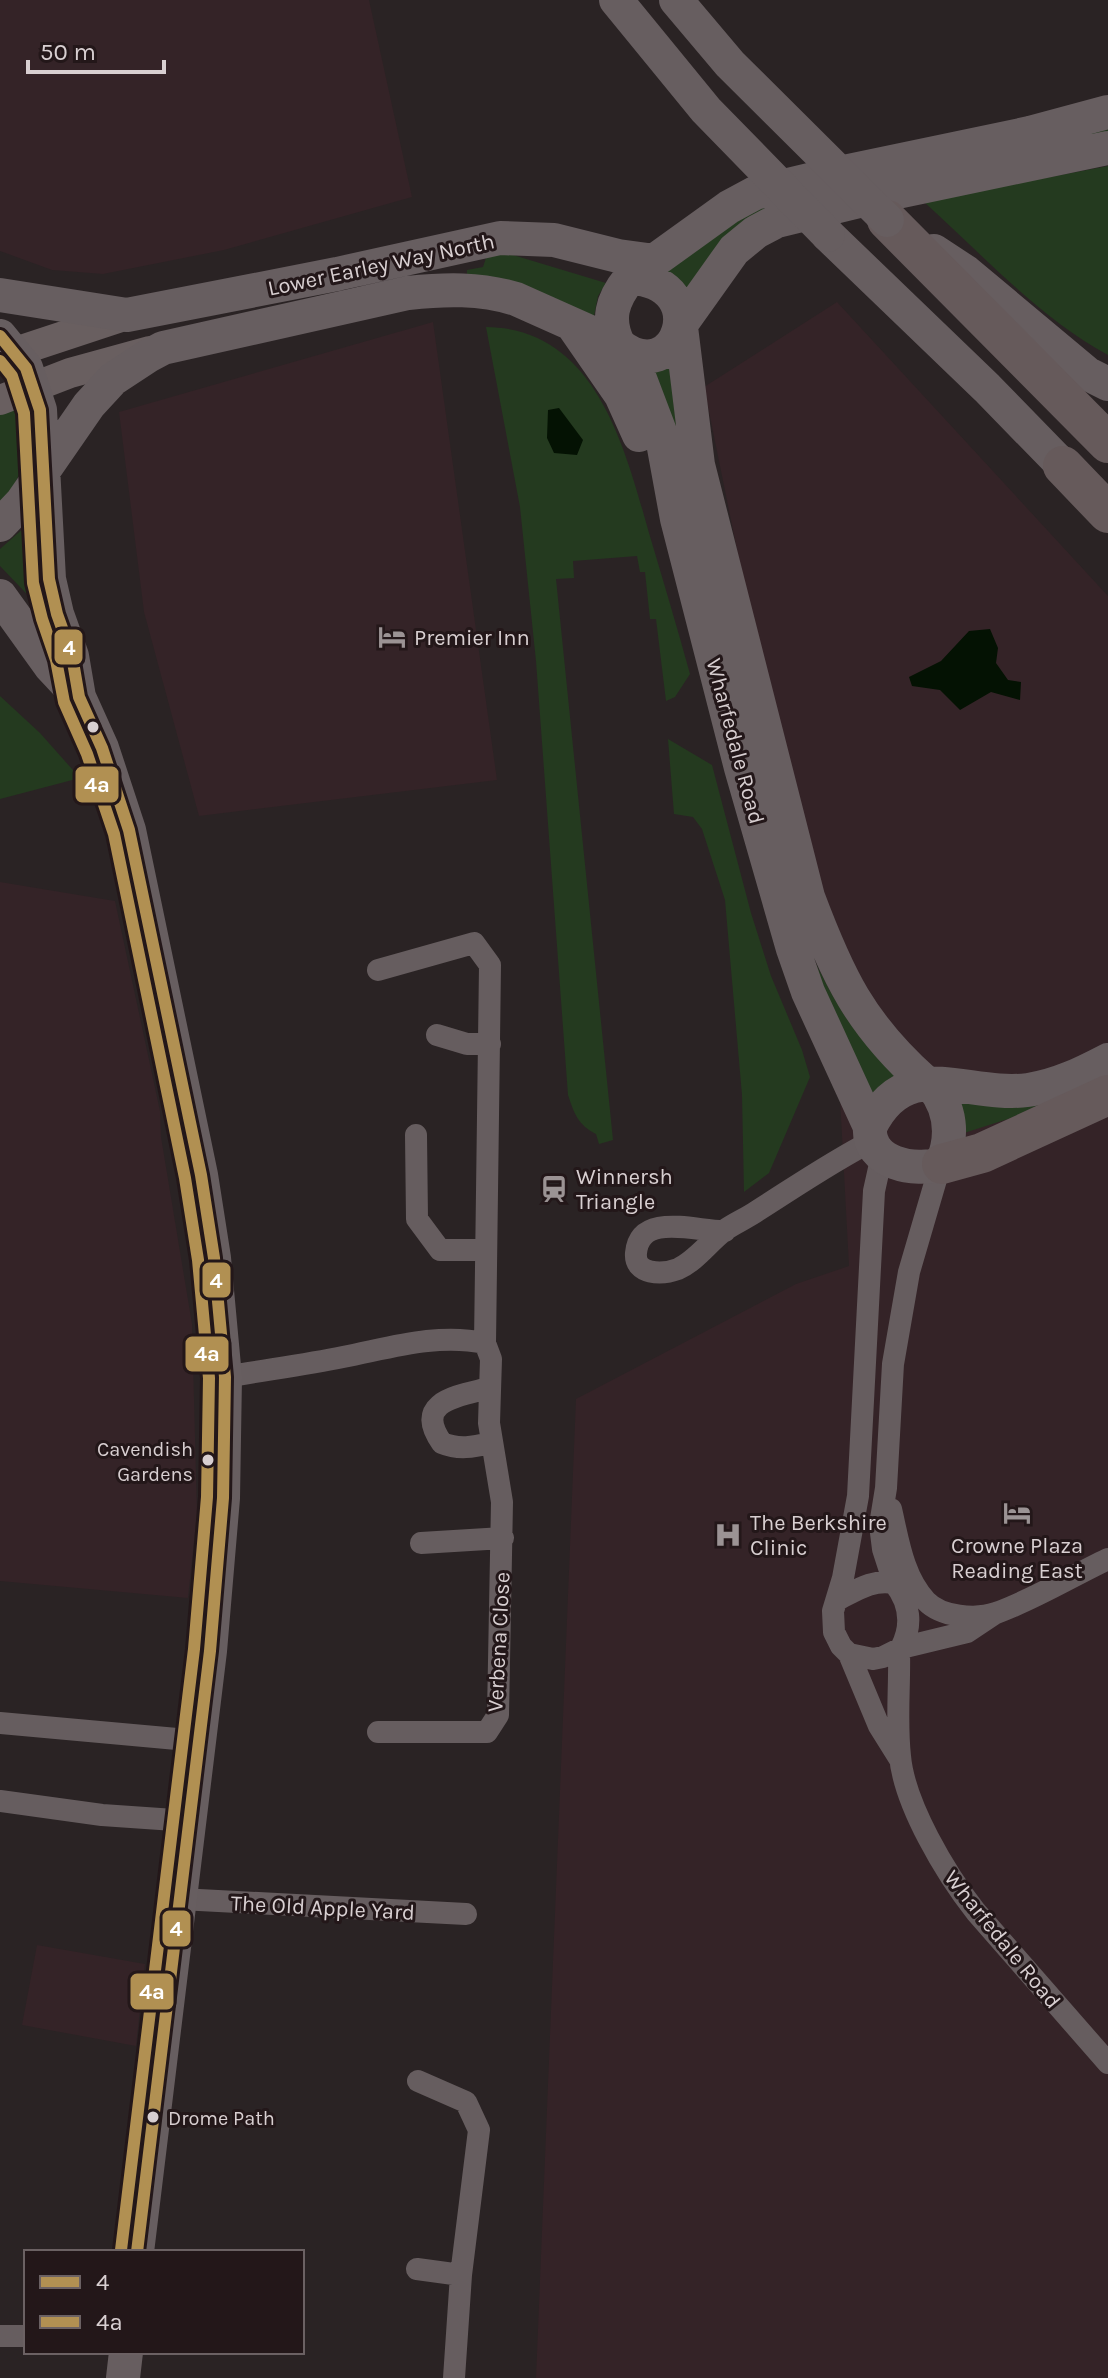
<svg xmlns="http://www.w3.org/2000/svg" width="1108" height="2378" font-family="Karla,sans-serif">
<rect width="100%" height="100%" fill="#2a2324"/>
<path fill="#342327" d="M0,0H369L412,197L224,250L103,274L52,270L0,251Z
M837,302L1108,596V2378H536L576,1399L796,1284L849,1266L837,1043L704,387Z
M433,322L497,780L199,816L144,612L119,412Z
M0,882L115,901L160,1111L161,1137L192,1324L197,1513L188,1598L0,1581Z
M37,1945L145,1964L136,2046L22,2025Z"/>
<path fill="#243a1f" d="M1108,128V134L716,247L685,295L655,272L735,212Z
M1108,166V355C1038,317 982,254 923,201Z
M501,254L513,255L606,283L598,296L593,321L502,279L467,274V270L483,267L486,258Z
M486,327C596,328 625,448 649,533C663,580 677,627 690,674L675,697L666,701L656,619H650L645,572H640L637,556L573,561L574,578L556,579L613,1140L599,1144L596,1134C578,1125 574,1113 568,1095L536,661L520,507Z
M669,365L678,440L815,962C841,1013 857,1040 901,1079L872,1111L819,986L645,370Z
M27,403C26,453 30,464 0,507V414Z
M33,520L44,612L0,566V549Z
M0,696L40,733L80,778L0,799Z
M668,739L712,765L751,913L771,976L802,1050L810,1077L769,1173L744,1192L742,1095L725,900L702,829L693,817L674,814Z
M1108,1073L1011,1118L961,1134L958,1103L985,1105Z"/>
<path fill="#041203" d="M559,408L583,440L577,455L554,453L547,438L548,410Z
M990,629L998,648L996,663L1008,680L1021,682L1020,700L991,692L960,710L940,690L912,686L909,677L941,661L969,631Z"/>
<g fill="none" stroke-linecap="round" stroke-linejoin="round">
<path stroke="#665d5f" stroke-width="22" d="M378,970L474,943L490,965L485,1343L491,1359L489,1423L502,1502L498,1715L487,1732H378
M437,1035L467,1044H490
M416,1135L417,1219L440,1250H486
M882,1155L874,1191L858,1496L843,1578L833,1611L834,1632L841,1646L849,1654L873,1659L883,1657L901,1648L967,1632L994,1614
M725,1231C698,1232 640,1211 636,1253C634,1275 662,1275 678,1269C696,1261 709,1242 725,1230C735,1223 747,1218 757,1211C795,1187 831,1162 872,1141
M225,1377C264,1370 304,1365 343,1357C390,1348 436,1333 485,1343
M489,1388C459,1396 412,1401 442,1443C459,1450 473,1447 491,1443
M891,1509C898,1539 903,1577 926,1601C941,1617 976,1620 996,1613C1033,1600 1072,1576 1108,1559
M421,1543L503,1538
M894,1583L883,1549L880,1525L886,1488L893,1364L909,1272L940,1166
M837,1600C857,1590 872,1579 894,1583C910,1603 913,1625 901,1648
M899,1650C900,1685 896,1721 900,1756C904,1804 946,1874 976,1912L1108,2063
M849,1654L879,1726L899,1758
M0,1723L199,1741
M0,1801L102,1815L189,1821
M180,1899L466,1914
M418,2081L466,2102L479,2130L461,2275L454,2378
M417,2269L461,2275
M0,2336H26"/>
<path stroke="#695f60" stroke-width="30" d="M0,357L127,315
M0,400L70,373L150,351"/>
<path stroke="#675e60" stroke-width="34" d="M828,235L987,388L1063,466L1079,486
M934,251L966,272L1088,374L1108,384
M632,278C715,284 677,391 619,345C606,320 612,300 629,279L729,207L755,193L830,175L1030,133L1108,112
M0,295L127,315L337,274L500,238L554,240L618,256L655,261
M682,323L734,250L756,232L777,221L892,193L1108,148
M574,327L621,395L639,435
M681,327L698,465L808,897C838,977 860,1024 925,1082
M0,336L26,368L40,410L49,579L57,614L72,656L79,697L102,748L129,830L201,1175L214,1258L225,1377L223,1498L210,1651L137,2252
M623,349L637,371L662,437L677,519L741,768L793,949L808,992L870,1127
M0,525L22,502L89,405L113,379L148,356L163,348L408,293C445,289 480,288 516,299L619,345
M0,596L51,667L79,697
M931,1084C951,1108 954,1135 942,1164C915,1172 867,1164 870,1127C906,1053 966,1098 1028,1090C1057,1086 1083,1073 1108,1060
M123,2378L126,2352"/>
<path stroke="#665a5b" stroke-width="40" d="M887,220L1108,443
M1063,466L1108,513
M942,1164L982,1153L1108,1095"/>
<path stroke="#675e60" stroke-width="34" d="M616,0L706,110L828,235
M676,0L730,64L887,220"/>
<g stroke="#231719" stroke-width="18">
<path id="bus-1" d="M0,336L26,368L40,410L49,579L57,614L72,656L79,697L102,748L129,830L201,1175L214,1258L225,1377L223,1498L210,1651L137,2252"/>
</g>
<g stroke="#231719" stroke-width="18">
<path id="bus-2" d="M0,361L12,376L24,413L33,583L42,619L56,660L64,702L87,754L114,834L185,1178L198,1260L209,1378L207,1497L194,1649L121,2250"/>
</g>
<use href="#bus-1" stroke="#b19052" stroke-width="12"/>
<use href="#bus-2" stroke="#b19052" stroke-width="12"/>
</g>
<defs>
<g id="hotel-bare" transform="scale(2.16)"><path d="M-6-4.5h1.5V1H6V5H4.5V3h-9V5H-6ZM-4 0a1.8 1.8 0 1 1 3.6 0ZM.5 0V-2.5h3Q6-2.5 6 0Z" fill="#9b9394" stroke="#231719" stroke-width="2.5" paint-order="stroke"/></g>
<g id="station-bare" transform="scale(2.16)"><path d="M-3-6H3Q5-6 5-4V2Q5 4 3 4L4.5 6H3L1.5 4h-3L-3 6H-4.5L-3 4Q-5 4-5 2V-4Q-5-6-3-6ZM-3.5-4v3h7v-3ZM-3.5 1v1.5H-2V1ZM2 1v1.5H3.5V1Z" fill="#9b9394" stroke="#231719" stroke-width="2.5" paint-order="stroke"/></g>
<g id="hospital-bare" transform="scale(2.16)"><path d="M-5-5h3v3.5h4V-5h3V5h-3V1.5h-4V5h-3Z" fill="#9b9394" stroke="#231719" stroke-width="2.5" paint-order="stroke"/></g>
</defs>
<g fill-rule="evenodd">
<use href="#hotel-bare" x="392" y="637"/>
<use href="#station-bare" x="554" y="1189"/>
<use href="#hotel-bare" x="1017" y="1513"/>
<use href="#hospital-bare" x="728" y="1535"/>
</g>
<g fill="#d8cfd1" stroke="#231719" stroke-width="3">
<circle cx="93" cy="727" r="7"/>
<circle cx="208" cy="1460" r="7"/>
<circle cx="153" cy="2117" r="7"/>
</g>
<g text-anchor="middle" stroke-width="6" stroke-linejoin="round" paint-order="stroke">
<g font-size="20" fill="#d8cfd1" stroke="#231719" text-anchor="end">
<text x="193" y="1456">Cavendish<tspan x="193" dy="25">Gardens</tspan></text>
<text x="168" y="2125" text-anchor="start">Drome Path</text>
</g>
<g font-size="22" fill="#d8cfd1" stroke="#231719">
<text transform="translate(381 264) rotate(-12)" y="8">Lower Earley Way North</text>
<text transform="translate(736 741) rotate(75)" y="8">Wharfedale Road</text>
<text transform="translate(498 1642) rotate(-87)" y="8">Verbena Close</text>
<text transform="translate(323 1907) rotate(3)" y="8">The Old Apple Yard</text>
<text transform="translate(1003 1939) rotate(51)" y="8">Wharfedale Road</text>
</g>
<g font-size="22" fill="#d8cfd1" stroke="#231719" text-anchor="start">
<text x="414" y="645">Premier Inn</text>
<text x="576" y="1184">Winnersh<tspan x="576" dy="25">Triangle</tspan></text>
<text x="750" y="1530">The Berkshire<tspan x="750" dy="25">Clinic</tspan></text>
<text x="1017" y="1553" text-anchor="middle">Crowne Plaza<tspan x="1017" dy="25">Reading East</tspan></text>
</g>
</g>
<g stroke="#231719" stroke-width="3">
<rect x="53" y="628" width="31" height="38" rx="8" fill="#b19052"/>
<rect x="74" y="765" width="46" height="39" rx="8" fill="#b19052"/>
<rect x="201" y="1261" width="31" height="38" rx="8" fill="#b19052"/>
<rect x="184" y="1335" width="46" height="38" rx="8" fill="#b19052"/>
<rect x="161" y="1909" width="31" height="39" rx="8" fill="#b19052"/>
<rect x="129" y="1972" width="46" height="39" rx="8" fill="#b19052"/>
</g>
<g font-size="22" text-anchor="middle" font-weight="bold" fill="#fff">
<text x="69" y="655">4</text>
<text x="97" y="792">4a</text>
<text x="216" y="1288">4</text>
<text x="207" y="1361">4a</text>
<text x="176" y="1936">4</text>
<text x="152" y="1999">4a</text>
</g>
<rect x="24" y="2250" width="280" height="104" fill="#231719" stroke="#6b6163" stroke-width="2"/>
<rect x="40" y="2276" width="40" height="12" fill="#b19052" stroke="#6b6163" stroke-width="2"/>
<text x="96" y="2290" font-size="24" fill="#d8cfd1">4</text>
<rect x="40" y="2316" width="40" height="12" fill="#b19052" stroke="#6b6163" stroke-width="2"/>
<text x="96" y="2330" font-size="24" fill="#d8cfd1">4a</text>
<path d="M28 60v12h136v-12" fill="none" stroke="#d8cfd1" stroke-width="4"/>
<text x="40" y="60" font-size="24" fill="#d8cfd1" stroke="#231719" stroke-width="6" paint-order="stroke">50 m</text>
</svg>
